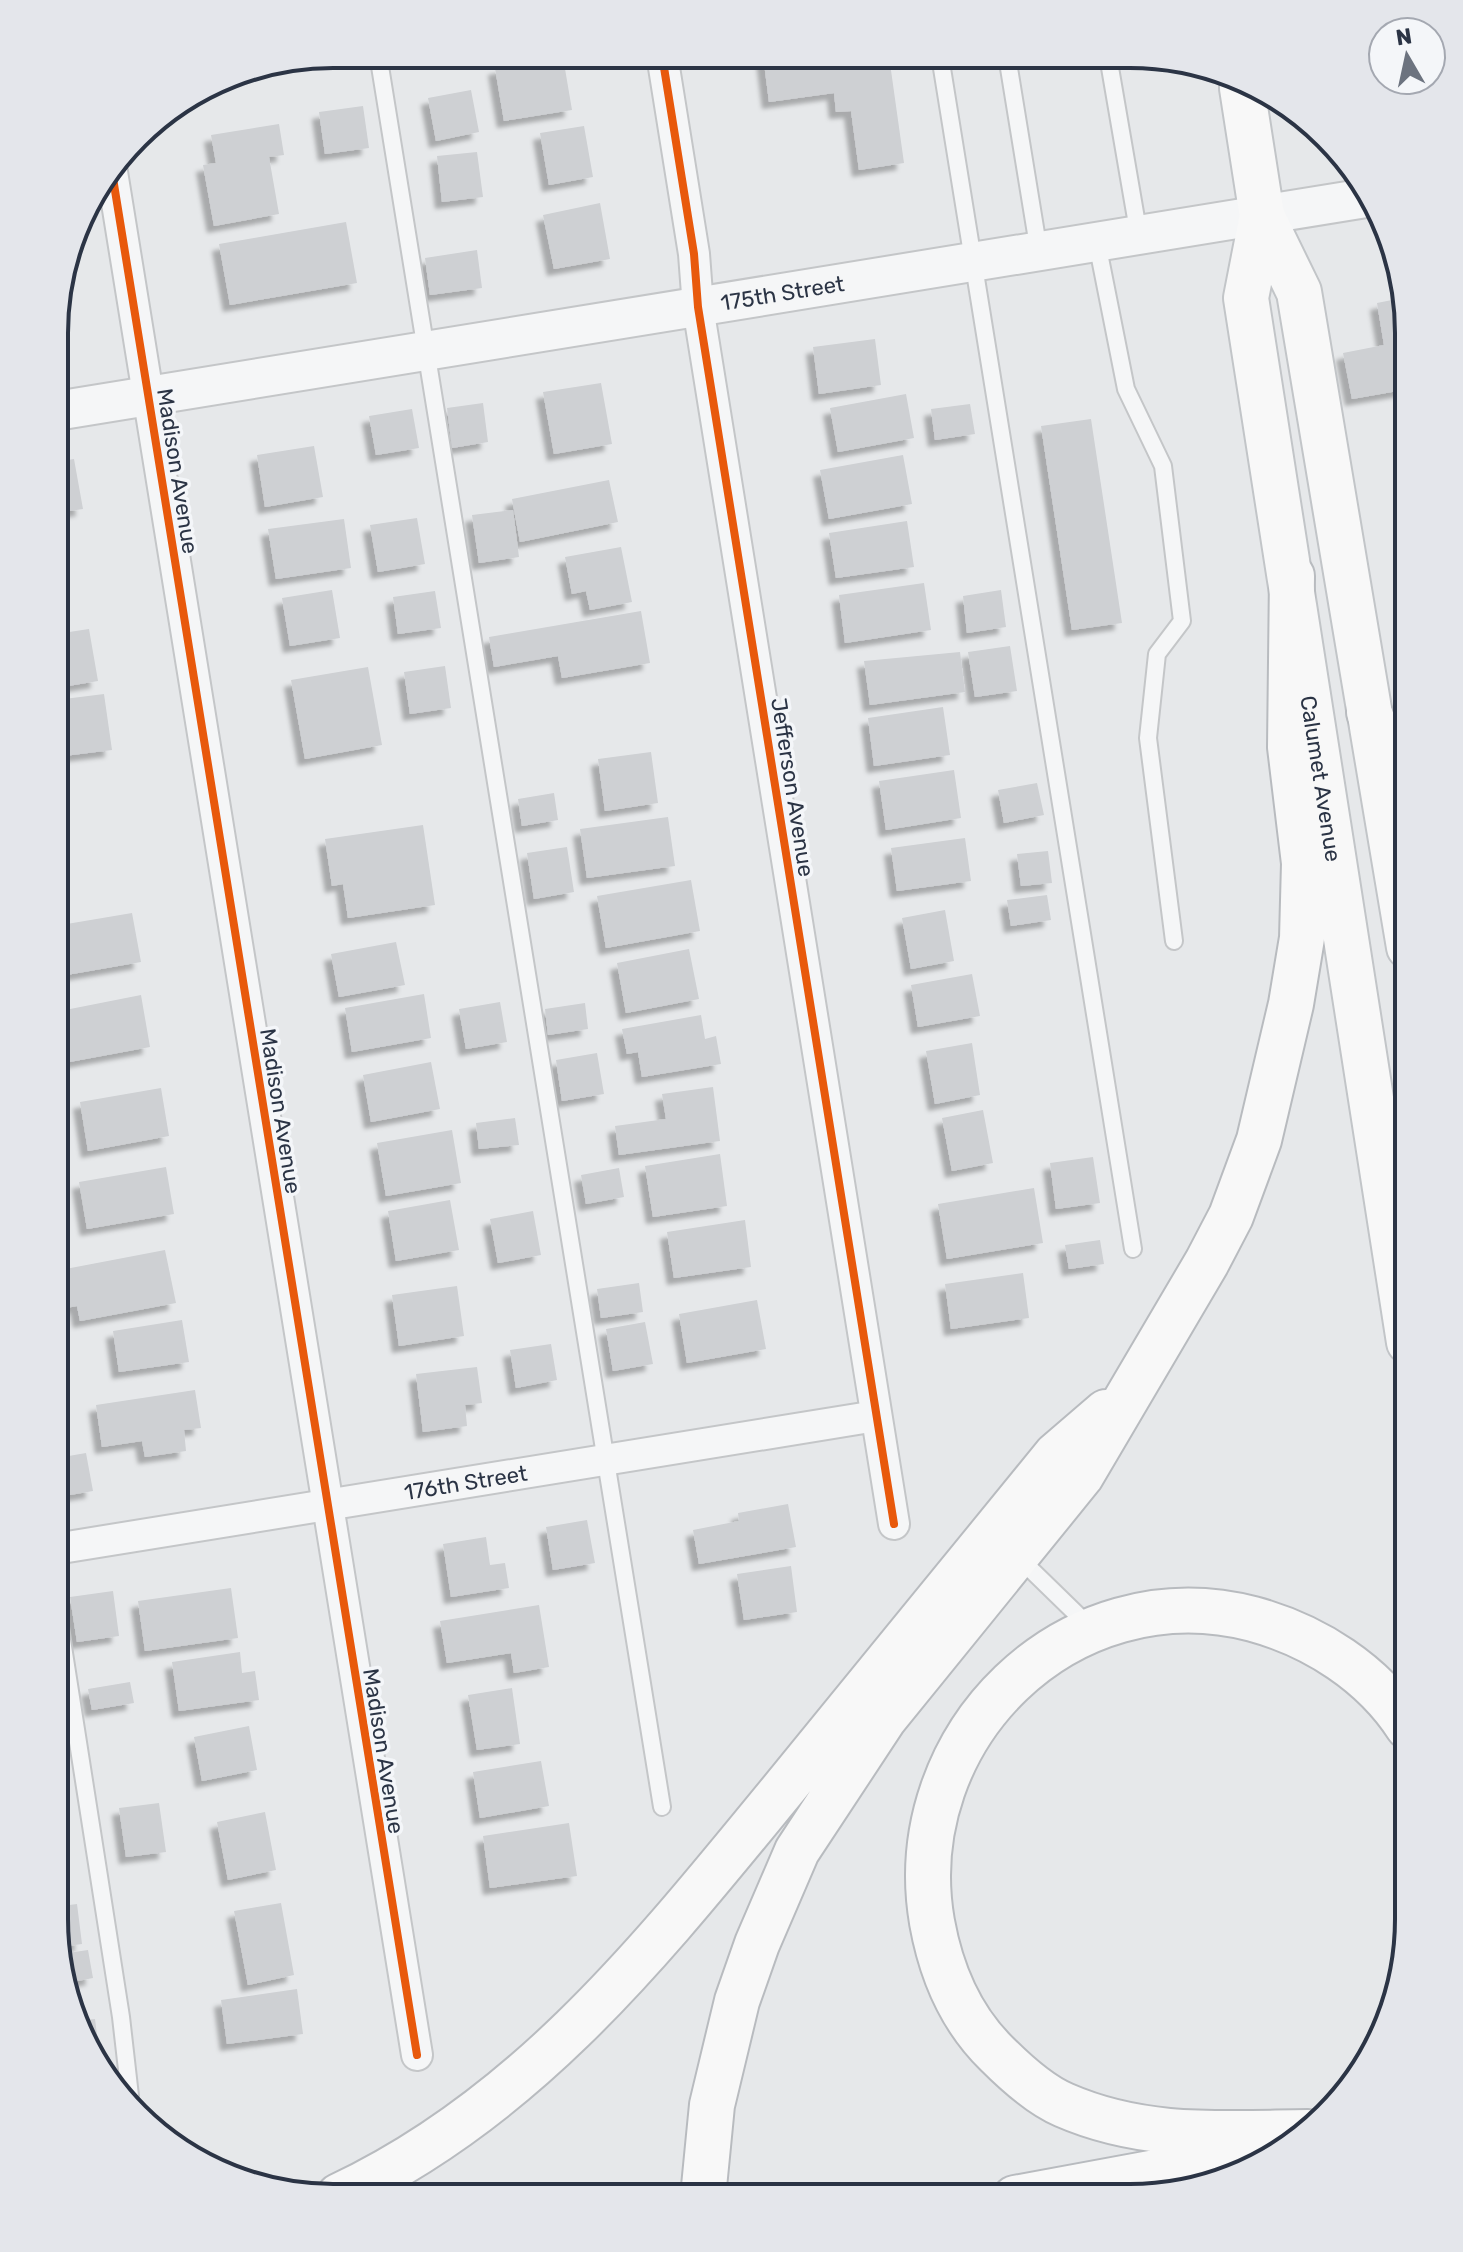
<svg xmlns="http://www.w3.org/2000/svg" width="1463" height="2252" font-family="Rubik,sans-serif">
<defs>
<filter id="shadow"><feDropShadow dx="-7" dy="7" stdDeviation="2" flood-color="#0004"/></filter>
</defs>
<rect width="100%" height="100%" fill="#e6e8ea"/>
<path fill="#ced0d3" filter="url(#shadow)" d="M763,55L889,56L904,163L859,170L851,111L836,112L834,93L769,102Z
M563,57L572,110L504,121L495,68Z
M471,90L479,132L436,141L428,98Z
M363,106L369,148L325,154L319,112Z
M279,124L284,155L269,157L279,214L214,226L203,165L216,163L211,135Z
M584,126L593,177L549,185L540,133Z
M477,152L483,197L442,202L437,156Z
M600,203L610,259L554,269L543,215Z
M346,222L357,283L230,305L219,244Z
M477,250L482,288L430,295L425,258Z
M1402,298L1409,333V389L1352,399L1343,353L1384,345L1377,303Z
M875,339L881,385L819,394L813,347Z
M601,383L612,444L554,454L543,392Z
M906,394L914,438L838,452L830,408Z
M483,403L488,442L452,448L447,408Z
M970,404L975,434L935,440L931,409Z
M412,409L419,448L376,455L369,416Z
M1091,419L1122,623L1072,630L1041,426Z
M314,446L323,497L265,507L257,455Z
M903,455L912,504L829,519L820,470Z
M74,459L83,509L56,513V462Z
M609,480L618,522L520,542L512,499Z
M513,510L519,557L479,563L472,515Z
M417,518L425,564L378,572L370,525Z
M344,519L351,568L276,579L268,529Z
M907,521L914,567L836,578L829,533Z
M621,547L632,602L590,610L586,591L572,594L565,557Z
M924,583L931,630L845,643L839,595Z
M332,590L340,638L290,646L282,598Z
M1001,590L1006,627L967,633L963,596Z
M435,591L441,628L398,634L393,597Z
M641,611L650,663L562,678L558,656L494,667L489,637Z
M89,629L98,681L56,688V634Z
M1010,646L1017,691L975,697L968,652Z
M960,652L965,692L870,705L864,661Z
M445,666L451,708L410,714L404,672Z
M368,667L382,745L305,759L291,680Z
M104,694L112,750L56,757V700Z
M943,707L950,755L874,766L868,718Z
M651,752L658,803L605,811L598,759Z
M954,770L961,818L886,830L879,781Z
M1037,783L1044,815L1004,823L998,790Z
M554,793L558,820L522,826L518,799Z
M668,817L675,866L587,878L580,829Z
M423,825L435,905L348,918L343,884L332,886L325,839Z
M965,838L971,881L897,891L891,848Z
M567,847L574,892L534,899L527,853Z
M1048,851L1052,883L1021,886L1017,854Z
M691,880L700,931L606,948L597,896Z
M1047,895L1051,920L1011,926L1007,900Z
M945,910L954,961L911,969L902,918Z
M132,913L141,962L55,977V926Z
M396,942L405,985L339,997L331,954Z
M689,949L699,999L626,1013L617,963Z
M972,974L980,1016L918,1027L911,985Z
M424,994L431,1038L352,1052L345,1008Z
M141,995L150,1047L64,1063L55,1012Z
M500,1002L507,1042L466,1049L459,1009Z
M585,1003L588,1029L548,1035L545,1009Z
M701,1015L705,1039L716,1036L721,1064L642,1077L638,1052L627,1054L622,1029Z
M972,1043L980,1095L935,1104L926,1051Z
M597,1053L604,1094L562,1101L556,1060Z
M431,1062L440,1109L371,1122L363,1075Z
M713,1087L720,1141L619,1155L615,1126L666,1119L662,1094Z
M161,1088L169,1136L88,1151L80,1102Z
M983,1110L993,1163L952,1171L942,1118Z
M515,1118L519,1145L479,1149L476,1123Z
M452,1130L461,1183L386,1196L377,1143Z
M720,1154L727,1206L653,1217L645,1166Z
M1093,1157L1100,1203L1056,1209L1050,1163Z
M166,1167L174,1214L87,1229L79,1182Z
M619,1168L624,1197L586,1204L581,1175Z
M1034,1188L1043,1243L947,1259L938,1204Z
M450,1200L459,1250L396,1261L388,1211Z
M533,1211L541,1255L498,1263L490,1219Z
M745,1220L751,1267L674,1278L667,1232Z
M1100,1240L1104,1264L1069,1269L1065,1245Z
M165,1250L176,1303L80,1321L77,1306L55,1310V1271Z
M1023,1273L1029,1318L951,1329L945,1284Z
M639,1283L643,1312L601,1318L597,1289Z
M457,1286L464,1336L399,1346L392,1295Z
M757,1300L766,1349L687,1363L679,1314Z
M182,1320L189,1362L119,1372L113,1331Z
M645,1322L653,1364L613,1371L606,1329Z
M551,1344L557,1380L516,1388L510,1350Z
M477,1367L482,1403L465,1405L467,1426L423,1432L416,1374Z
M195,1390L201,1428L184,1430L186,1451L145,1457L142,1441L102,1447L96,1405Z
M86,1453L93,1491L64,1496L57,1458Z
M788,1504L796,1547L699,1564L693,1530L739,1521L738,1513Z
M587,1520L595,1563L553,1570L546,1527Z
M486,1537L490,1565L505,1563L509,1588L451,1597L443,1544Z
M791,1566L797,1612L744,1620L737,1574Z
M231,1588L238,1638L145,1651L138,1601Z
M113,1591L119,1636L77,1642L70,1597Z
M539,1605L549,1667L514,1673L511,1653L447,1663L440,1621Z
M240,1652L242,1673L255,1671L259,1700L179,1711L172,1662Z
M130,1682L134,1703L92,1710L88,1689Z
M512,1688L520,1744L477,1750L468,1695Z
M249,1726L257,1770L202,1781L194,1737Z
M541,1761L549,1806L480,1818L473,1772Z
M159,1803L166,1852L126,1857L119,1808Z
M265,1812L276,1870L228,1880L217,1822Z
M569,1823L577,1876L490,1888L483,1836Z
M281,1903L294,1975L248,1985L234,1911Z
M77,1904L82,1944L60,1947L54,1907Z
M88,1950L93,1978L67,1983L61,1954Z
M297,1989L303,2034L227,2044L221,2000Z
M95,2019L100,2058L75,2021Z"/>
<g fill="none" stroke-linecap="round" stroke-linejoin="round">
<g stroke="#c4c6c8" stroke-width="20">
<path id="service" d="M378,54L662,1807
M940,56L1133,1249
M1007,56L1039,252
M1108,56L1139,236
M1097,243L1126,389L1163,466L1182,621L1157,654L1148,738L1174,941
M1018,1557L1093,1630
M54,1589L121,2017L130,2096"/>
</g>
<g stroke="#c4c6c8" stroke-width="34">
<g id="minor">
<path d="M662,55L694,254L698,307L894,1524"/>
<path d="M112,172L417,2055"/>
<path id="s1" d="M55,1549L876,1416"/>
</g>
</g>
<g stroke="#c4c6c8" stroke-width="42">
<g id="tertiary">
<path id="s2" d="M56,411L1366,198"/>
</g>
</g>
<g stroke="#c2c5c8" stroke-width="48">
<g id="primary">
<path d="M1242,88L1262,216L1299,292L1409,947"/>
<path id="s3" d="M1262,216L1246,298L1409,1342"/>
</g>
</g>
<g stroke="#b8bbbf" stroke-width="48">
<path id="motorway" d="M1369,712L1409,809
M1308,2132C1223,2133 1144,2140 1064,2105C1040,2095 1016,2073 997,2054C960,2018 941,1972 932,1922C900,1737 1068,1571 1253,1619C1315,1636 1373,1673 1408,1727
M339,2196C528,2107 652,1949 781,1792C873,1680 964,1567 1056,1455L1106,1412
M703,2197L712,2105L737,2001L757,1944L797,1851L884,1719L1081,1476L1207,1262L1231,1216L1259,1140L1291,1004L1302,938L1304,863L1290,747L1292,576
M1015,2198L1259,2153"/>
</g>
<use href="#service" stroke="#f5f6f7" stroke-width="16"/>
<use href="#minor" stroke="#f5f6f7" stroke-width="30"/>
<use href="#tertiary" stroke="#f5f6f7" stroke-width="38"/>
<use href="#primary" stroke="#f8f8f8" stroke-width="44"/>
<use href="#motorway" stroke="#f8f8f8" stroke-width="44"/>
<g stroke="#f4f6f9" stroke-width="13">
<path id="cycleway" d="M662,55L694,254L698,307L894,1524
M112,172L417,2055"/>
</g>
<use href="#cycleway" stroke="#e8590c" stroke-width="8"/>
</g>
<g text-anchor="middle" stroke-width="7" stroke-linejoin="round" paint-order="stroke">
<g font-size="22" fill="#2b3445" stroke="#f4f6f9">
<text dy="8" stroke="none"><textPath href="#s2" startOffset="736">175th Street</textPath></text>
<text transform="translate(178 471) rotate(81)" y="8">Madison Avenue</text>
<text dy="8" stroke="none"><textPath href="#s3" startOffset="570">Calumet Avenue</textPath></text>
<text transform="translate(793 787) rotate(81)" y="8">Jefferson Avenue</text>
<text transform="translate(281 1111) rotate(81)" y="8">Madison Avenue</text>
<text dy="8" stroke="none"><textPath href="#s1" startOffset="416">176th Street</textPath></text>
<text transform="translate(384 1751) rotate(81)" y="8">Madison Avenue</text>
</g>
</g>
<path d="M0 0H1463V2252H0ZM333 68H1130A265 265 0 0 1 1395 333V1919A265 265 0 0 1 1130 2184H333A265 265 0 0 1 68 1919V333A265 265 0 0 1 333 68Z" fill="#e4e6eb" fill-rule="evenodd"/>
<path fill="none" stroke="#2b3445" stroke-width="4" d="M333 68H1130A265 265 0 0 1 1395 333V1919A265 265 0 0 1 1130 2184H333A265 265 0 0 1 68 1919V333A265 265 0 0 1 333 68Z"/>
<g transform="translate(1407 56) rotate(351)"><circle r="38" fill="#f4f6f9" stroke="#a4a8b1" stroke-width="2"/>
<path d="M0-6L14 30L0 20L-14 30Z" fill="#6c737f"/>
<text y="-12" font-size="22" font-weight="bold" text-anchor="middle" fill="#2b3445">N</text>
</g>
</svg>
